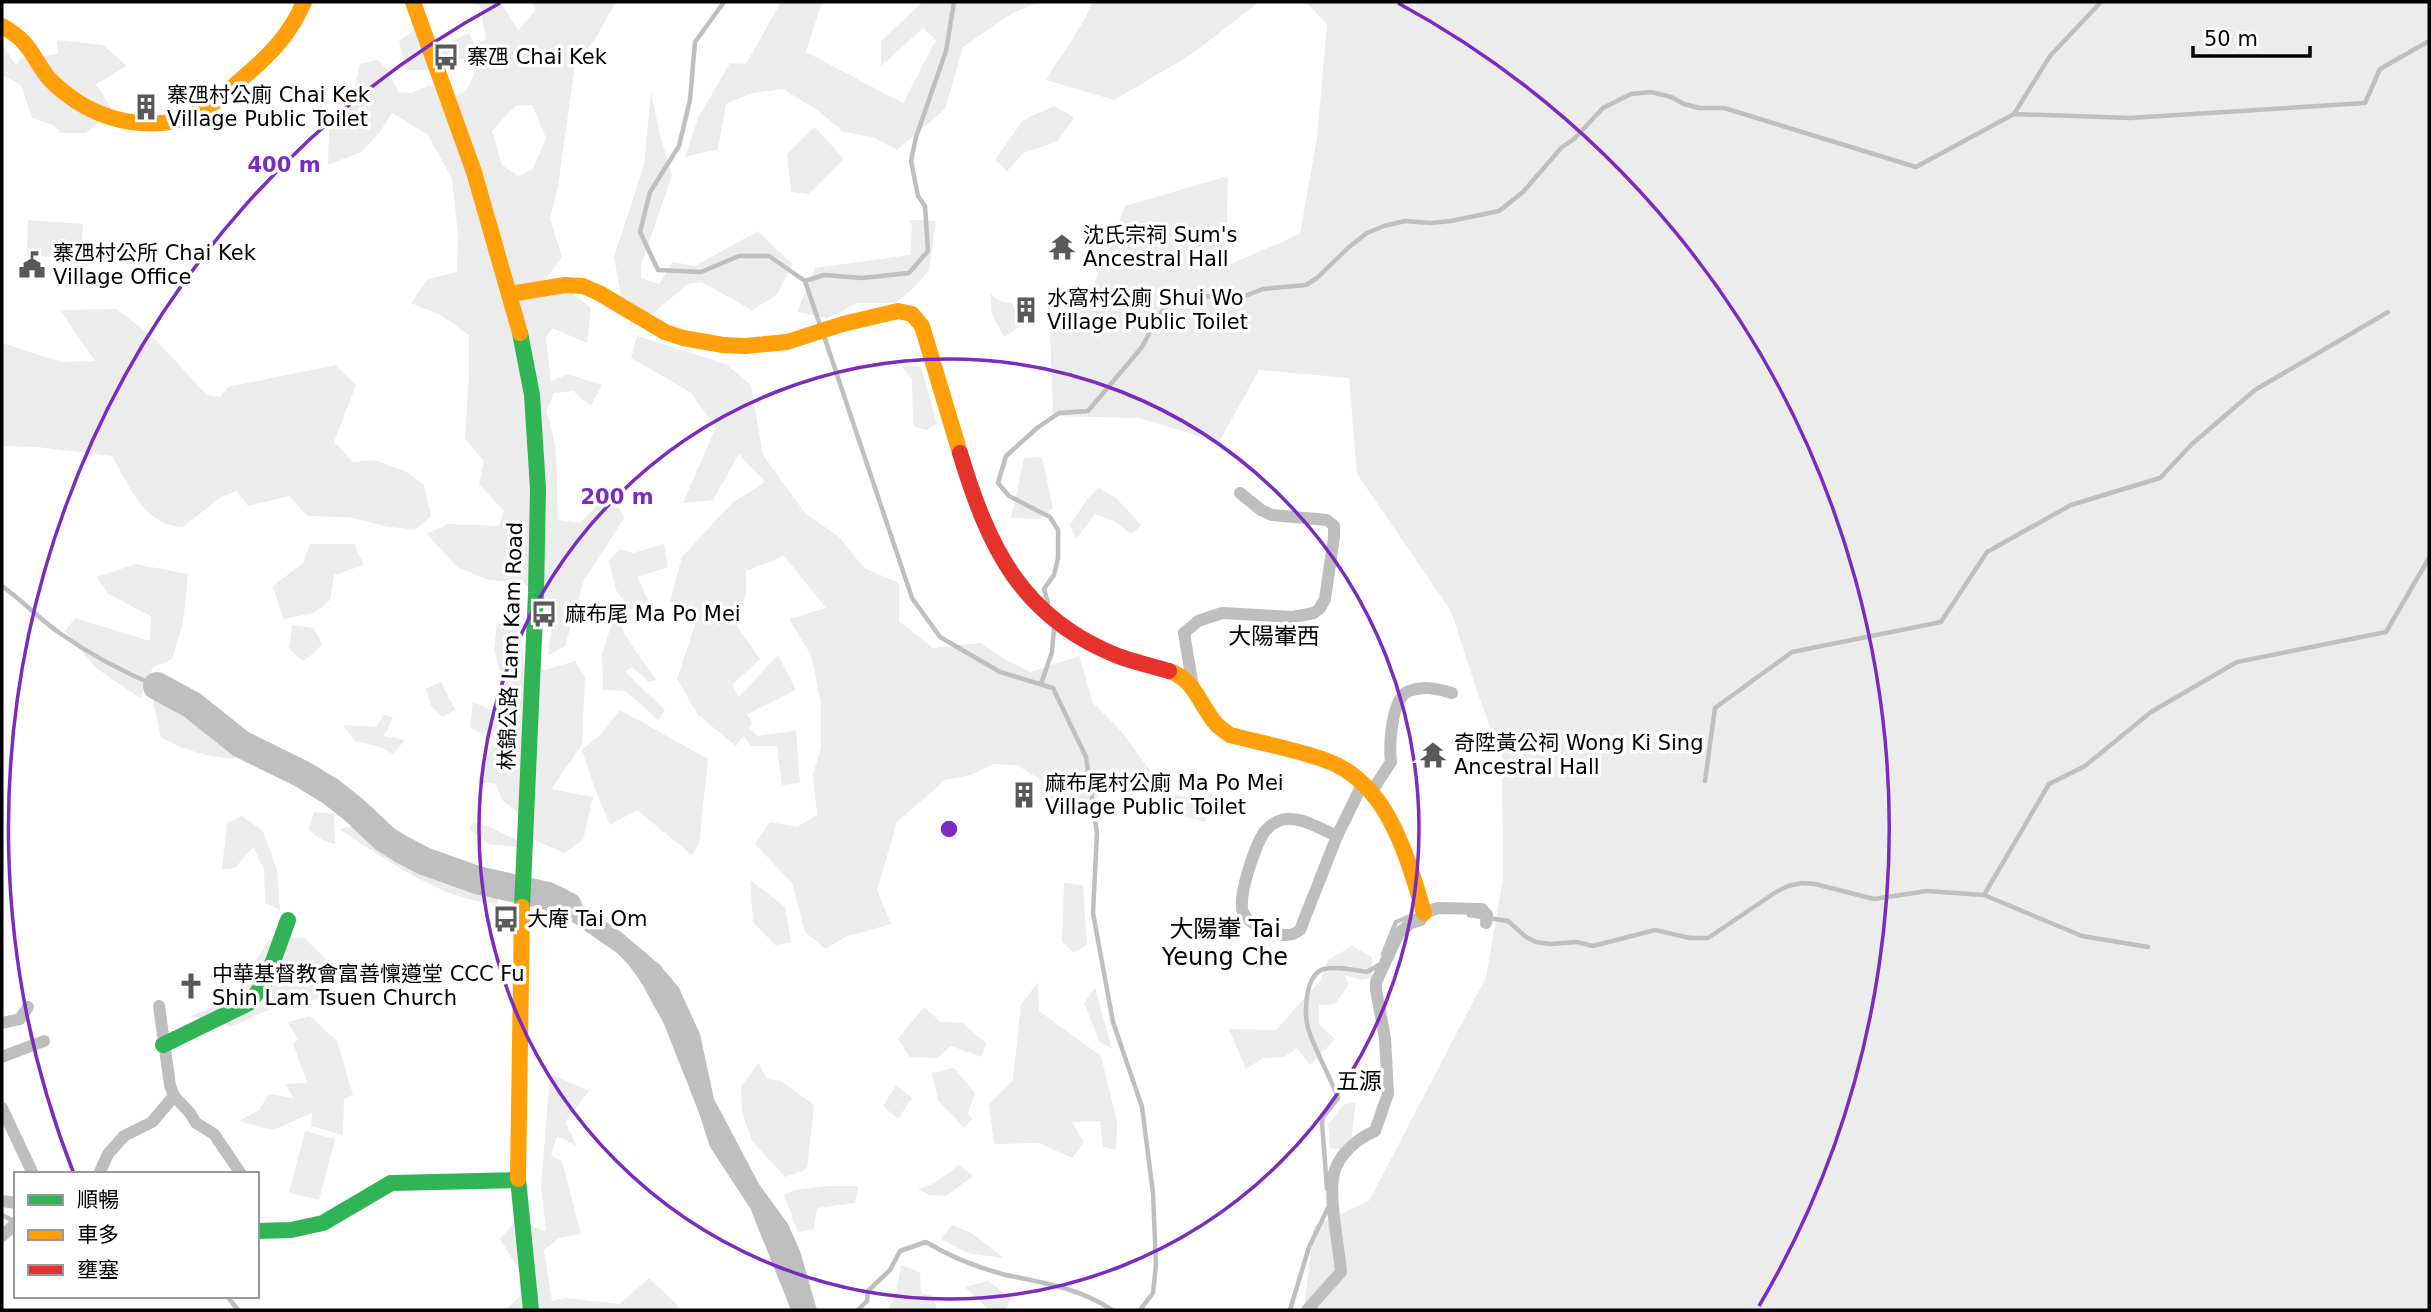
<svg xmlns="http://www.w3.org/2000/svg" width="2431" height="1312" font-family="'DejaVu Sans','Noto Sans TC',sans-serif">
<rect width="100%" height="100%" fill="#fff"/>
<path fill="#ececec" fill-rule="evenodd" d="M471,2H501L518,30L535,11L533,2H616L595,39L575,65L558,186L550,219L562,257L541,285L569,291L591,308L587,343L552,328L546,337L551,382L567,374L602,385L591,406L573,391L554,393L546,412C560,444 556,485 558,520L580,523L611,492L624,518L584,580L565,646L548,656L554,607L523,583L489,580L457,567L427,534L448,524L499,526L504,511L479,484L484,461L465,439L469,374V335L441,315L411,303L428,279L457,272L458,236L452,179L428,135L392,113L380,132L361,152L328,165L329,127L353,94L360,64L378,60L386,68L399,92L411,93L429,85L451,98L466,91L482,59H460L426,70H406L399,41L416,29L435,50L469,33L474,44L486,39L480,6ZM532,105L546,138L533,169L518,176L502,165L492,131L515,106Z
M781,2H822L806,52L903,103L936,40L923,28L881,66V41L923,2H1038L1011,14L963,47L945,109L897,150L872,137L843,132L820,112L783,89L751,93L726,104L718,149L685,157L698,118L730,63L746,64Z
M1081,2H1259L1192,54L1114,100L1046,80L1083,22L1092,3Z
M1306,2H2429V1310H1304L1314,1226L1369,1201L1486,977L1503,879L1502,757L1478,694L1451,611L1357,474L1349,378L1259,370L1219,442L1139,418L1053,416L1050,330L1096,280L1125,206L1228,176L1226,266L1300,234L1317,138L1327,24Z
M57,40L103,45L127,66L96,84L112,110L86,133H61L54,125L32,118L21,85L5,76L2,77V45L16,65L20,59L58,54Z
M651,92L660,135L672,175L641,266V278L659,284L673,262L695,266L758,231L792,264L777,295L752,310L701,282L688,284L652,314L622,301L614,257L644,165Z
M1054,106L1074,117L1058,141L1023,153L1007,171L995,160L1023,120Z
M815,127L844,159L808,194L791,192L787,154Z
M28,220L83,224L81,259L27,255Z
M910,220L936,221L929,271L910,291L895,303H858L827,318L797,312L815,268L910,255L912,225Z
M990,294L1000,301L1012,303L1022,325L1004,337L992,315Z
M117,309L156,340L207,395L220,397L228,387L335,365L356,385L334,442L353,462L375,460L407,472L424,485L431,516L415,530L390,527L349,517L307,516L289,496L248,506L237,491L221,497L183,527C142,524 130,486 112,456L37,447L2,446V343L61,362L95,361L60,310Z
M637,336L726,364L751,385L763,455L805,513L839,537L864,568L899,583V621L933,648L981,643L1008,661L1031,672L1079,656L1093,703L1120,730L1158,781L1136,784L1114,768L1109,785L1084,810L1066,802L1040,800L1041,780L1017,765L994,764L971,775L945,780L897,822L877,890L891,924L845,937L826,949L805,932L792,883L755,844L770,822L797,827L817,815L813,774L821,748V703L811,655L789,619L826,608L784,556L746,571V592L737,626L760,659L732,685L739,697L778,655L796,690L747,714L752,723L749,728L757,736L796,731L800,783L782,785L777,746H751L743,736L736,746L698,715L677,679L697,619L670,601L682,557L732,503L765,482L739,454L713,500L683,503L716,427L690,392L631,358Z
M900,365L921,367L937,424L926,430L913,426L912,379Z
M1042,457L1053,508L1040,519L1011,518L1024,458Z
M1099,488L1116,498L1141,525L1132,534L1112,520L1095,514L1076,539L1070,525L1088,498Z
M310,544H354L364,565L334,575L330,600L314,613L283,619L273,586L303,563Z
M664,544L668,567L638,577L648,601L645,609H630L616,590L609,560L620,549L633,553Z
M135,564L188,574L183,624L172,659L153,667L140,698L96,668L65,631L75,618L150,641L151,616L108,594L97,577Z
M615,614L628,640L656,680L649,682L632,667L625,672L665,710L658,720L626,691L603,690L602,653Z
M497,623L521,634L524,665L546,670L575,661L585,677L582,745L551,789L593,797L583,840L564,853L528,837L516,811L502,800L496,784L477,782L495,739L470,728L473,702L493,711L501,677L494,649Z
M292,625L314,628L322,644L314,653L303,661L289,649Z
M441,682L455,710L442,717L431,706L426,689Z
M152,696L177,712L215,730L237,749L234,759C207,757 185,750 161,738Z
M620,710L708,759L699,844L692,855L637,810L610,825L595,789L582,750L602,733Z
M384,715L393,717L384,736L405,740L393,754L380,747L355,741L343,725L376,727Z
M1203,789L1219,796L1205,822L1166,812V804L1175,795L1195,798Z
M314,812L334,814L335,844L324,841L308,830Z
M242,816L263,831L277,870L280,910L265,903L264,869L253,847L235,868L222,869L227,823Z
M473,823L487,826L517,840V847L488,844L469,829Z
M355,826L380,848L499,895L497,904C440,900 386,859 339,829Z
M750,880L785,907L791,943L775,945L753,922Z
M1064,883L1083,885L1087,945L1073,952L1062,942Z
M304,938L331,964L322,974L326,996L295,1006L282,1004L230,1027L192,1016L236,996L243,980L270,939Z
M1352,946L1372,957V978L1361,980L1345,975L1349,984L1335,1004L1319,1005V1024L1335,1039L1310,1065L1297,1048L1284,1057L1263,1058L1246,1069L1229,1029L1276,1030L1320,981L1328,960Z
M1038,982L1039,1011L1101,1056L1117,1122L1116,1150L1103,1147L1100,1121L1072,1122L1084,1142L1072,1158L1039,1143L994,1144L989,1104L1013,1080L1021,1005Z
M1095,988L1112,1049L1100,1042L1084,1003Z
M924,1007L941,1022L962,1023L986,1043L982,1057L951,1046L937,1058L910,1057L898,1039Z
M310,1016L337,1041L353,1095L344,1099L343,1135L311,1126L312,1113L273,1130L239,1121L259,1110L269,1094L293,1098L286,1084L307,1083L293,1043L298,1040L288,1022Z
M759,1063L767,1079L781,1081L814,1105L807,1169L785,1177L752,1141L742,1112L741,1086Z
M954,1068L975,1093L968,1113L972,1119L964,1128L938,1100L932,1073Z
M550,1074L589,1091L565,1122L577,1146L557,1136L551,1156L562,1161L581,1234L559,1238L544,1250L552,1301L565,1298L620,1304L649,1278L678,1306L674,1310H506L520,1296L521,1273L500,1239L513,1224L528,1225L546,1231L541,1187Z
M896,1085L912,1098L898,1119L883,1106Z
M1356,1102L1351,1142L1344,1150L1330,1148L1328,1125L1343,1105Z
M305,1131L335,1139L319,1200L289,1193Z
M959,1165L973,1176L946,1196L929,1195L918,1189L935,1183Z
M827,1186H858L855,1203L817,1208L814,1229L798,1232L784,1195L796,1190Z
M952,1225L973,1234L1004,1258L967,1253L941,1239Z
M901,1265L920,1272L921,1293L933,1296L937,1310H888L896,1294Z
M988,1281L1011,1298L1006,1310H989L965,1287Z"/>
<path fill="#bfbfbf" d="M544,884L551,885L573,899L621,932L660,965L679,988L700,1034L714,1099L759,1184L788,1224L800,1251L817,1310H791L750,1208L710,1147L699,1113L664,1024L641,982L628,964L617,953L542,901L535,893L539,885Z"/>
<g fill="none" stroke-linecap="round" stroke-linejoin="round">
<path stroke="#bfbfbf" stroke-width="4.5" d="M724,2L695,42L690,100L679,146L650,192L640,232L658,270L701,272L739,256H769L805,281L820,325
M2014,114L2050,56L2101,2
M805,281L824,275L862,278L909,273L928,251L925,206L918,196L911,161L916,137L946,51L954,2
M824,336L912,598L940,637L1000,672L1053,688L1086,757L1097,833L1093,913L1113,1022L1142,1107L1153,1193L1156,1265L1153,1293L1140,1310
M2,586C23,601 40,620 61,634C91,655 123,672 157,686
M1048,603L1044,589L1054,575L1058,558V530L1050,517L1009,496L998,483L1006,456L1037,428L1059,413L1088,411L1142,347L1157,318L1172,300L1181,295L1240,298L1263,289L1306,285L1317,278L1349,247L1367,233L1384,226L1405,221L1431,223L1451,221L1499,211L1523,192L1562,147L1574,139L1603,108L1631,94L1651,92L1671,97L1684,104L1699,108H1724L1916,167L2014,114L2130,118L2365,103L2380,69L2429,41
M1041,684L1052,652L1054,628
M1705,781L1715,708L1792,652L1941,622L1987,552L2071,505L2160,478L2192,444L2255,390L2388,312
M1984,895L2082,936L2148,947
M1469,915L1508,921L1526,937L1536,942L1550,944L1577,942L1593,946L1655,930L1690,938H1708L1776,892L1788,886L1802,883L1815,884L1874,899L1927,891L1984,895L2049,784L2085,766L2151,712L2237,662L2386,632L2429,558
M1383,954L1396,922L1408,917L1415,916
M1327,1189L1322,1123L1323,1117L1338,1098C1329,1074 1315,1051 1308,1028C1304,1012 1305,974 1324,969C1338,966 1354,970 1367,972L1379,965
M2,1215L14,1221
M227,1296L238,1310
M858,1310L867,1301L868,1291L890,1270L900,1251L926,1242C949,1256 979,1268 1006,1275C1043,1283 1080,1288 1112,1310
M1290,1310L1309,1247L1328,1208"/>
<path stroke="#bfbfbf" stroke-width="28" d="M157,686L192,705L241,744L302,774L330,791L353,809L385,839L401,849L424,861L477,880L548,896L568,906"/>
<path stroke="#bebebe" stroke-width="12" d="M1193,687L1184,633L1198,621L1222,613L1293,617L1314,613L1320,608L1325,599L1334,537V526L1327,520L1272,515L1261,510L1240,493
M1372,791L1391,762C1389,746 1391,698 1409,691C1425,685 1437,689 1452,693
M1337,836C1323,830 1305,819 1291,819C1282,818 1272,823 1266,830C1256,841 1237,898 1243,912C1248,923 1259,926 1269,931C1281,935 1289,938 1300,930L1337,836L1362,785
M159,1006L170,1085L174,1096L190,1113L196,1123L214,1134L241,1174
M2,1023L20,1019L28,1007
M2,1057L44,1041
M2,1108L33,1174
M99,1174L108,1154L124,1136L152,1122L174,1096
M2,1201L16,1203
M2,1236L16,1223
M1307,1310L1341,1272C1339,1246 1328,1198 1334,1173C1339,1154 1358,1138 1375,1131L1388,1094L1385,1038L1376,990V982L1399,933L1411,923L1421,920L1424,913L1438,908L1482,909L1487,915L1486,923"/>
<path stroke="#30b455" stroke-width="16" d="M520,333L532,395L538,489L536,593L522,907
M163,1045L249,1003L266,981L288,920
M518,1179L531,1310
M257,1231L291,1230L323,1223L391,1183L518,1180"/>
<path stroke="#ff9f0a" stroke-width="16" d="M413,2L474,172L520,333
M2,26C28,41 29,50 44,72C52,84 65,93 76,101C115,126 168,133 208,107C221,99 232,87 245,76C270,55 291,33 304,2
M510,294L565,285L583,286L599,293L665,332L683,338L723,345L745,346L787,342L843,324L898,311L912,314L922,326L960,453
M1169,671C1195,679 1200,706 1217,725C1220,728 1226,732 1230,735C1261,743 1294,749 1325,760C1388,782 1407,856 1424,913
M518,1179L522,907"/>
<path stroke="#e5322d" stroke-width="16" d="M960,453C988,546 1021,618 1118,656C1134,662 1152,666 1169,671"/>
</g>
<g fill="none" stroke="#7b2cbf" stroke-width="3.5">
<circle cx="949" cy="829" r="470"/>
<path d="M74 1174A940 940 0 0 1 500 3M1398 3A940 940 0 0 1 1759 1306"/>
</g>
<defs>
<g id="bus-bare" transform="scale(2.1)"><path d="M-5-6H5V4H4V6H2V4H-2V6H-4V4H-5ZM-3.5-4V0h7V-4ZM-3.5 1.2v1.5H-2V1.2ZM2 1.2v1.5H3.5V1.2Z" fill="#595959" stroke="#fff" stroke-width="2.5" paint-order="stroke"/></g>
<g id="building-bare" transform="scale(2.1)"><path d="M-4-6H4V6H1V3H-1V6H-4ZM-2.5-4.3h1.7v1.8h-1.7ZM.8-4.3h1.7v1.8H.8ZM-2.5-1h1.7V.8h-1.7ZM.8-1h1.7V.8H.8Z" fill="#595959" stroke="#fff" stroke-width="2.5" paint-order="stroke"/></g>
<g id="temple-bare" transform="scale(2.1)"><path d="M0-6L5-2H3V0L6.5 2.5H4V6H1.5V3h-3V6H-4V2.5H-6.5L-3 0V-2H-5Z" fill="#595959" stroke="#fff" stroke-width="2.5" paint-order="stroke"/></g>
<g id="civic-bare" transform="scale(2.1)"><path d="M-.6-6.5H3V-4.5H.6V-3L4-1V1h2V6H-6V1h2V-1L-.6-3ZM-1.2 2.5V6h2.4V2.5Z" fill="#595959" stroke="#fff" stroke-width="2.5" paint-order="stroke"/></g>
<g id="church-bare" transform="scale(2.1)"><path d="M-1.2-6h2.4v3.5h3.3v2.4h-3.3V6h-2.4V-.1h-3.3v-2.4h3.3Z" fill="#595959" stroke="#fff" stroke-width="2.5" paint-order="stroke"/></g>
</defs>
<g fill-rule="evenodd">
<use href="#bus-bare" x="446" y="57"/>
<use href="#building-bare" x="146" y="107"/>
<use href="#temple-bare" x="1062" y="247"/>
<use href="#civic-bare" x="32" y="265"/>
<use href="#building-bare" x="1026" y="310"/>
<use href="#bus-bare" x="544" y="614"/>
<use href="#temple-bare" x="1433" y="755"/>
<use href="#building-bare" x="1024" y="795"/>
<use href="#bus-bare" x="506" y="919"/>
<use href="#church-bare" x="191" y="986"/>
</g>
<g text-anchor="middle" stroke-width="7" stroke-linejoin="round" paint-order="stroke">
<g font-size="21" fill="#000" stroke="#fff" text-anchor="start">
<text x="467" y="64">寨乪 Chai Kek</text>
<text x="167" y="102">寨乪村公廁 Chai Kek<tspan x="167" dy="24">Village Public Toilet</tspan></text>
<text x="1083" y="242">沈氏宗祠 Sum's<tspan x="1083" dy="24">Ancestral Hall</tspan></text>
<text x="53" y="260">寨乪村公所 Chai Kek<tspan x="53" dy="24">Village Office</tspan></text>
<text x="1047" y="305">水窩村公廁 Shui Wo<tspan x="1047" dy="24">Village Public Toilet</tspan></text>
<text x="565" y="621">麻布尾 Ma Po Mei</text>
<text x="1454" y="750">奇陞黃公祠 Wong Ki Sing<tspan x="1454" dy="24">Ancestral Hall</tspan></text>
<text x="1045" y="790">麻布尾村公廁 Ma Po Mei<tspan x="1045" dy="24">Village Public Toilet</tspan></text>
<text x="527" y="926">大庵 Tai Om</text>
<text x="212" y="981">中華基督教會富善懍遵堂 CCC Fu<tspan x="212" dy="24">Shin Lam Tsuen Church</tspan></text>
</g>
<g font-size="21" fill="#000" stroke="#fff">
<text transform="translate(511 646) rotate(-88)" y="7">林錦公路 Lam Kam Road</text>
</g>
<g font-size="23" fill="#000" stroke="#fff">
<text x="1274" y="644">大陽輋西</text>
<text x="1359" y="1089">五源</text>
</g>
<g font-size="24" fill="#000" stroke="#fff">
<text x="1225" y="937">大陽輋 Tai<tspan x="1225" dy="28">Yeung Che</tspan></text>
</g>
</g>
<circle cx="949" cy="829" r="10" fill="#7b2cbf" stroke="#fff" stroke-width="3.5"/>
<g font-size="21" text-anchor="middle" font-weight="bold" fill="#7b2cbf" stroke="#fff" stroke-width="7" stroke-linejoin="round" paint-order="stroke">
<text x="284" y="172">400 m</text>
<text x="617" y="504">200 m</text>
</g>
<rect width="2431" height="1312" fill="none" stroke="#000000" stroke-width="7"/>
<rect x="14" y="1172" width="245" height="126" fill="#ffffff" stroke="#999999" stroke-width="2"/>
<rect x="28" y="1195" width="35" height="10" fill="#30b455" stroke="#999999" stroke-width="2"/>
<text x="77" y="1207" font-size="21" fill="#000000">順暢</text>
<rect x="28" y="1230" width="35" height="10" fill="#ff9f0a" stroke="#999999" stroke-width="2"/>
<text x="77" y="1242" font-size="21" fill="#000000">車多</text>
<rect x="28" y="1265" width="35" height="10" fill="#e5322d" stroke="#999999" stroke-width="2"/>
<text x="77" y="1277" font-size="21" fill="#000000">壅塞</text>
<path d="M2193 46v10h117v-10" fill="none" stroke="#000000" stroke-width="3.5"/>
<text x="2204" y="46" font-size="21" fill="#000000" stroke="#ffffff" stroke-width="5" paint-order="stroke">50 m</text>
</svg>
